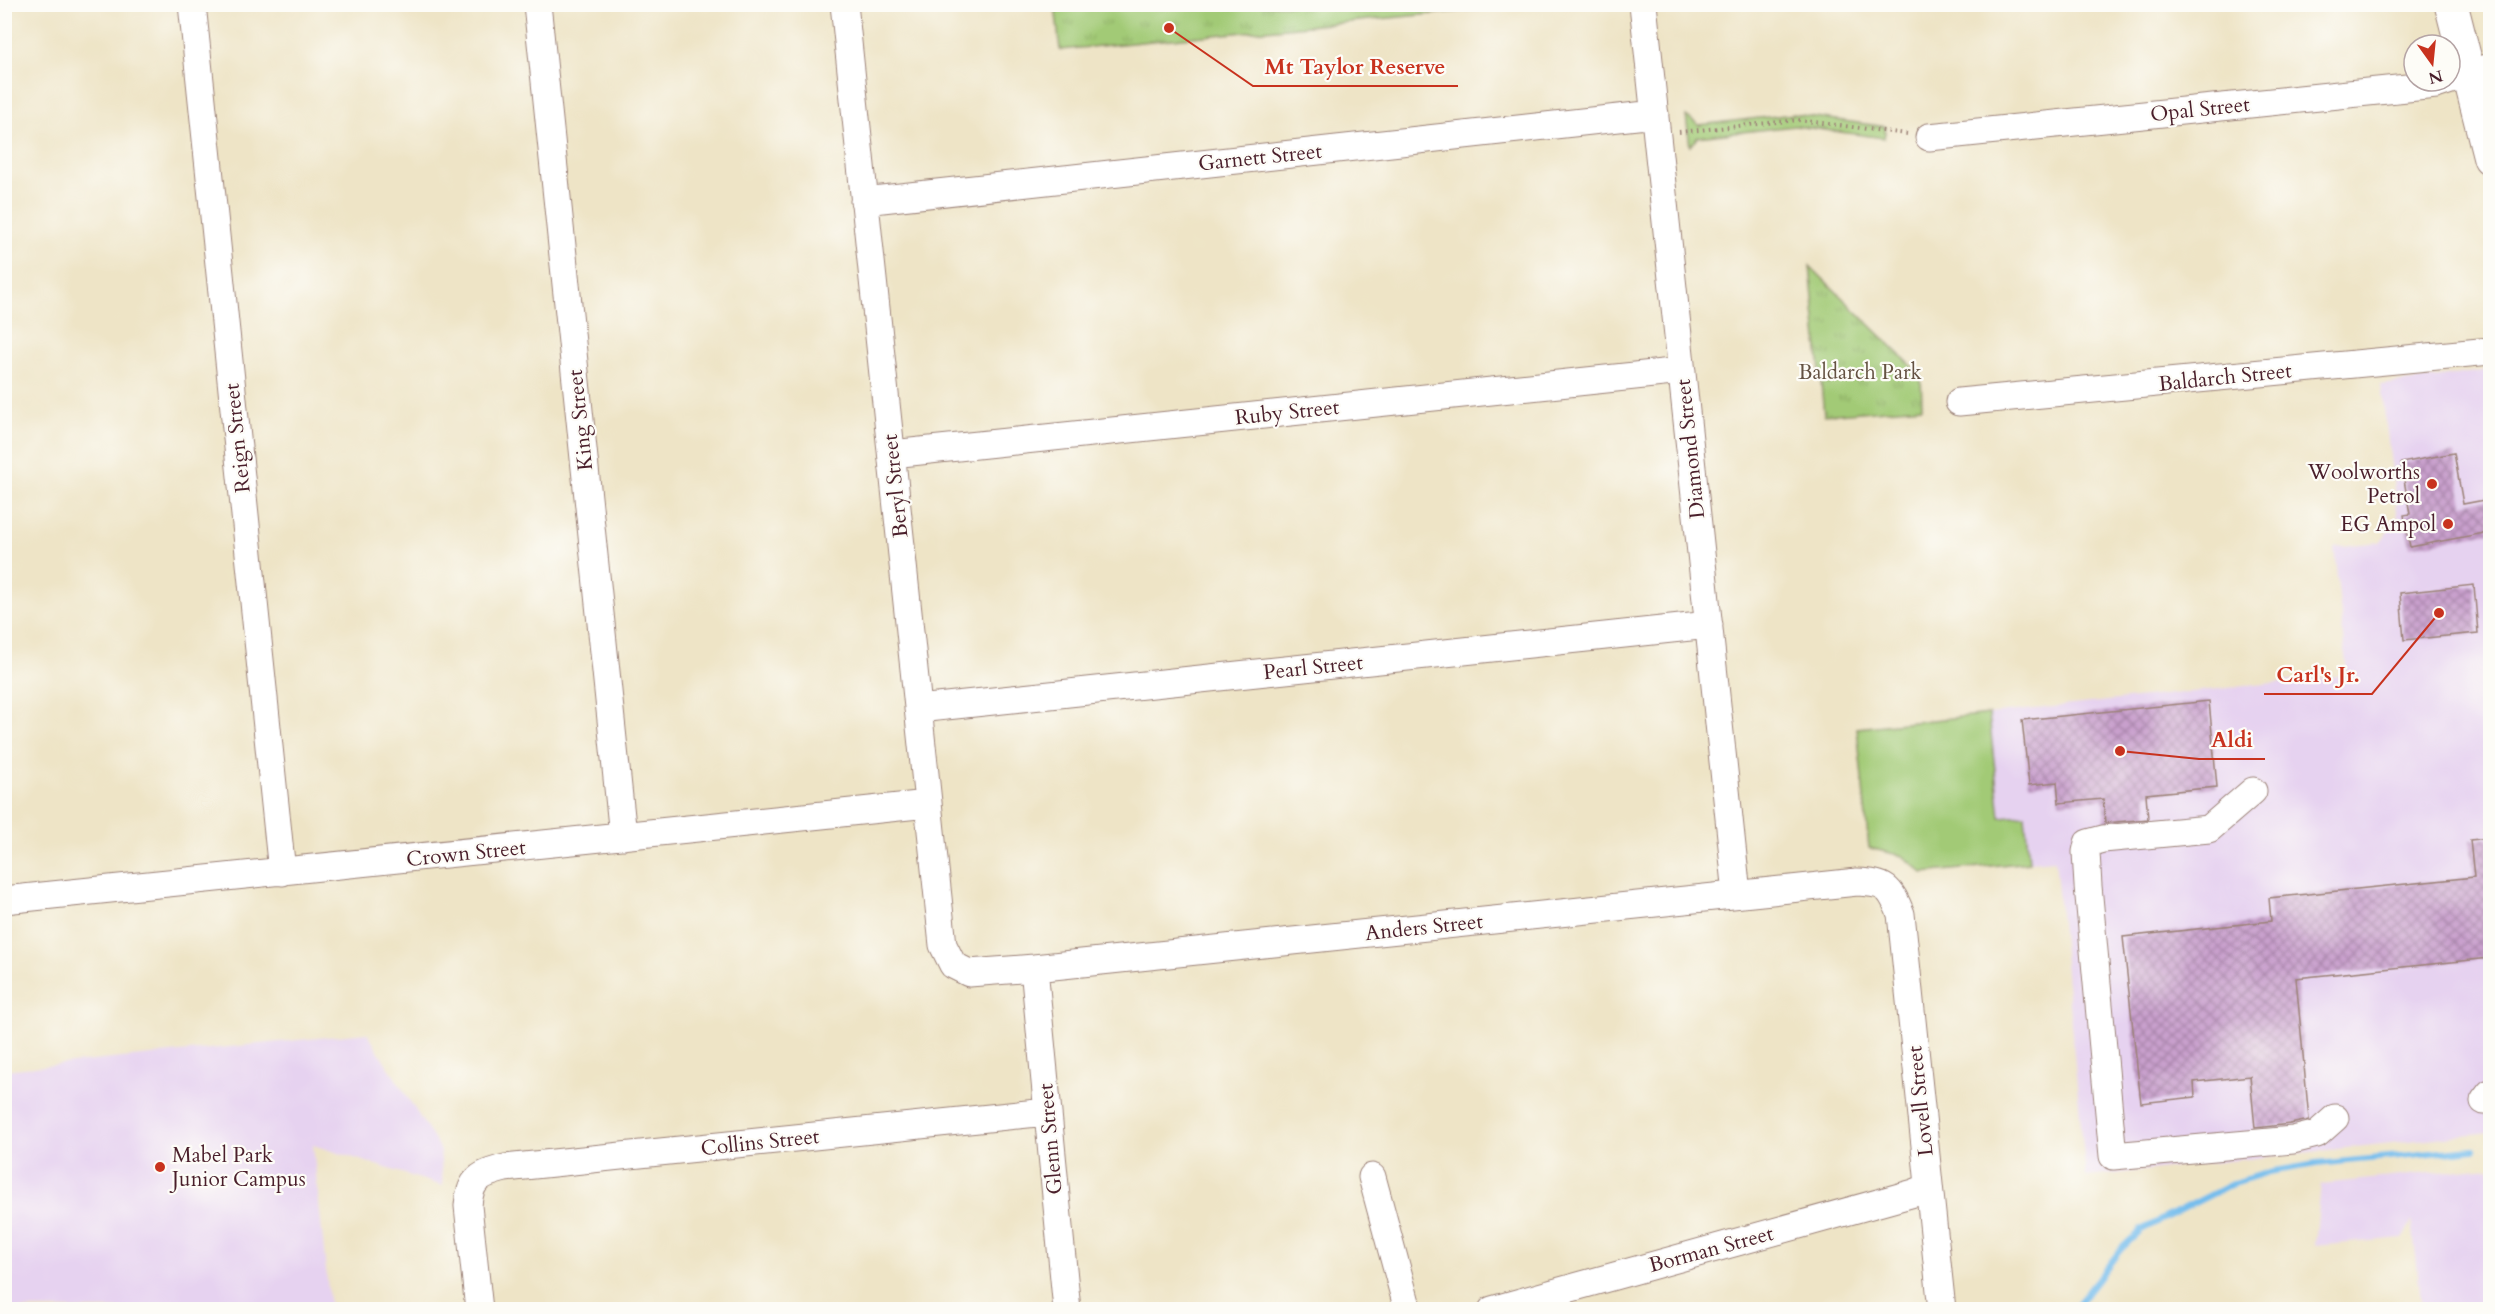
<svg xmlns="http://www.w3.org/2000/svg" width="2495" height="1314" font-family="Cardo,serif">
<defs>
<pattern id="park-tufts" width="24" height="20" patternUnits="userSpaceOnUse" patternTransform="scale(1.5)"><rect width="24" height="20" fill="#a2ca76"/><path d="M3 7l-1-3M5 7V3M7 7l1-3M15 17l-1-3M17 17v-4M19 17l1-3" fill="none" stroke="#8dad66"/></pattern>
<pattern id="building-cross-hatch" width="8" height="8" patternUnits="userSpaceOnUse" patternTransform="scale(1.5)"><rect width="8" height="8" fill="#c9a0cd"/><path d="M0 0l8 8M0 8l8-8" fill="none" stroke="#a582a7"/></pattern>
</defs>
<rect width="100%" height="100%" fill="#fdfcf7"/>
<filter id="ink" filterUnits="userSpaceOnUse"><feTurbulence type="fractalNoise" baseFrequency=".0167" numOctaves="2"/><feDisplacementMap in="SourceGraphic" scale="12" xChannelSelector="R" yChannelSelector="G"/><feConvolveMatrix kernelMatrix="1 2 1 2 8 2 1 2 1" color-interpolation-filters="sRGB"/></filter>
<filter id="wash" filterUnits="userSpaceOnUse"><feTurbulence type="fractalNoise" baseFrequency=".008" numOctaves="4" result="noise"/><feDisplacementMap in="SourceGraphic" scale="24" xChannelSelector="R" yChannelSelector="G"/><feGaussianBlur stdDeviation="1.35" result="paint"/><feColorMatrix in="noise" values="0 0 0 0 0 0 0 0 0 0 0 0 0 0 0 0 0 1.4 0 .05"/><feComposite in="paint" operator="in"/></filter>
<g filter="url(#wash)">
<rect width="100%" height="100%" fill="#eee4c6"/>
<path fill="#e6d2f0" d="M2490,370V1132L2086,1177L2055,860L2029,862L2025,815L2000,817L1989,714L2347,675L2334,547L2380,542L2398,519L2381,385Z
M367,1033L440,1149L443,1186L313,1145L330,1309H5V1070Z
M2490,1167V1309H2422L2412,1221L2403,1238L2315,1246L2321,1184Z"/>
<path fill="#a2ca76" stroke="#767450" stroke-width="1.5" d="M1794,114L1886,127L1884,138L1795,126L1698,137L1690,146L1686,116L1699,125Z
M1989,714L2000,817L2025,815L2029,862L1923,873L1903,856L1869,848L1857,728Z"/>
<path fill="url(#park-tufts)" stroke="#767450" stroke-width="1.5" d="M1503,5V7L1060,50L1055,5Z
M1810,266L1921,375L1922,407L1824,415Z"/>
<g fill="none" stroke-linecap="round" stroke-linejoin="round">
<path stroke="#75bded" stroke-width="6" d="M2074,1310L2121,1249L2141,1230L2234,1183L2269,1172L2316,1164L2474,1149"/>
</g>
<g id="blocks">
<path fill="url(#building-cross-hatch)" d="M2454,453L2463,504L2490,499V532L2410,547L2404,515L2410,514L2401,463Z
M2474,585L2478,633L2404,640L2400,593Z
M2209,701L2217,787L2146,794L2148,819L2105,823L2103,799L2059,803L2057,782L2029,785L2022,720Z
M2490,838V958L2296,978L2309,1120L2290,1124L2255,1128L2250,1076L2194,1082L2195,1097L2141,1103L2123,937L2271,921L2269,898L2474,877L2470,840Z"/>
</g>
</g>
<g filter="url(#ink)">
<use href="#blocks" fill-opacity="0" stroke="#9c8278" stroke-width="1.5"/>
<g fill="none" stroke-linecap="round" stroke-linejoin="round">
<g stroke="#9c8278" stroke-width="29">
<path id="minor" d="M192,4L282,872
M537,4L623,836
M844,4L943,945L953,965L969,973L1034,968L1857,882C1886,883 1890,887 1901,914L1942,1310
M1643,4L1737,894
M1929,137L2436,85L2490,67
M864,201L1655,114
M1959,402L2490,351
M892,454L1682,371
M918,709L1709,625
M2253,791L2209,829L2103,839L2088,843L2086,852L2088,886L2113,1156L2293,1140L2317,1134L2335,1118
M4,900L928,804
M1034,968L1067,1310
M2484,1101L2490,1093
M1372,1177L1408,1310
M479,1310L468,1206C470,1179 480,1174 505,1168L1047,1112
M1492,1310L1914,1193L1929,1187"/>
</g>
<g stroke="#9c8278" stroke-width="35">
<path id="major" d="M2451,4L2490,158"/>
</g>
<path stroke="#9c8278" stroke-width="4" stroke-dasharray="1.5 4.5" stroke-linecap="butt" d="M1679,132L1798,120L1907,134"/>
<use href="#minor" stroke="#fff" stroke-width="27"/>
<use href="#major" stroke="#fff" stroke-width="33"/>
</g>
</g>
<g fill="#c8321e" stroke="#fdfcf7" stroke-width="2">
<circle cx="2432" cy="484" r="6"/>
<circle cx="2448" cy="524" r="6"/>
<circle cx="160" cy="1167" r="6"/>
</g>
<g text-anchor="middle" stroke-width="4.5" stroke-linejoin="round" paint-order="stroke">
<g font-size="21" fill="#4a1f2b" stroke="#fdfcf7">
<text transform="translate(2200 109) rotate(-6)" y="7">Opal Street</text>
<text transform="translate(1260 157) rotate(-6)" y="7">Garnett Street</text>
<text transform="translate(2225 377) rotate(-6)" y="7">Baldarch Street</text>
<text transform="translate(1287 412) rotate(-6)" y="7">Ruby Street</text>
<text transform="translate(580 420) rotate(-96)" y="7">King Street</text>
<text transform="translate(237 438) rotate(-96)" y="7">Reign Street</text>
<text transform="translate(1690 449) rotate(-96)" y="7">Diamond Street</text>
<text transform="translate(895 486) rotate(-96)" y="7">Beryl Street</text>
<text transform="translate(1313 667) rotate(-6)" y="7">Pearl Street</text>
<text transform="translate(466 853) rotate(-6)" y="7">Crown Street</text>
<text transform="translate(1424 927) rotate(-6)" y="7">Anders Street</text>
<text transform="translate(1920 1101) rotate(-96)" y="7">Lovell Street</text>
<text transform="translate(1050 1139) rotate(-95)" y="7">Glenn Street</text>
<text transform="translate(760 1142) rotate(-6)" y="7">Collins Street</text>
<text transform="translate(1711 1249) rotate(-15)" y="7">Borman Street</text>
</g>
<g font-size="21" fill="#645242" stroke="#fdfcf7">
<text x="1860" y="379">Baldarch Park</text>
</g>
<g font-size="21" fill="#4a1f2b" stroke="#fdfcf7" text-anchor="end">
<text x="2420" y="479">Woolworths<tspan x="2420" dy="24">Petrol</tspan></text>
<text x="2436" y="531">EG Ampol</text>
<text x="172" y="1162" text-anchor="start">Mabel Park<tspan x="172" dy="24">Junior Campus</tspan></text>
</g>
</g>
<path fill="none" stroke="#c8321e" stroke-width="2" d="M1169 28L1253 86H1458M2439 613L2372 694H2264M2120 751L2199 759H2265"/>
<g fill="#c8321e" stroke="#fdfcf7" stroke-width="2">
<circle cx="1169" cy="28" r="6"/>
<circle cx="2439" cy="613" r="6"/>
<circle cx="2120" cy="751" r="6"/>
</g>
<g font-size="22" text-anchor="middle" font-weight="bold" fill="#c8321e" stroke="#fdfcf7" stroke-width="4.5" stroke-linejoin="round" paint-order="stroke">
<text x="1355" y="74">Mt Taylor Reserve</text>
<text x="2318" y="682">Carl's Jr.</text>
<text x="2232" y="747">Aldi</text>
</g>
<rect width="2495" height="1314" fill="none" stroke="#fdfcf7" stroke-width="24"/>
<g transform="translate(2432 63) rotate(165)"><circle r="28" fill="#fdfcf7" stroke="#b5a4a5" stroke-width="1.5"/>
<path d="M0-4.5L10 22L0 15L-10 22Z" fill="#c8321e"/>
<text y="-9" font-size="16" font-weight="bold" text-anchor="middle" fill="#4a1f2b">N</text>
</g>
</svg>
